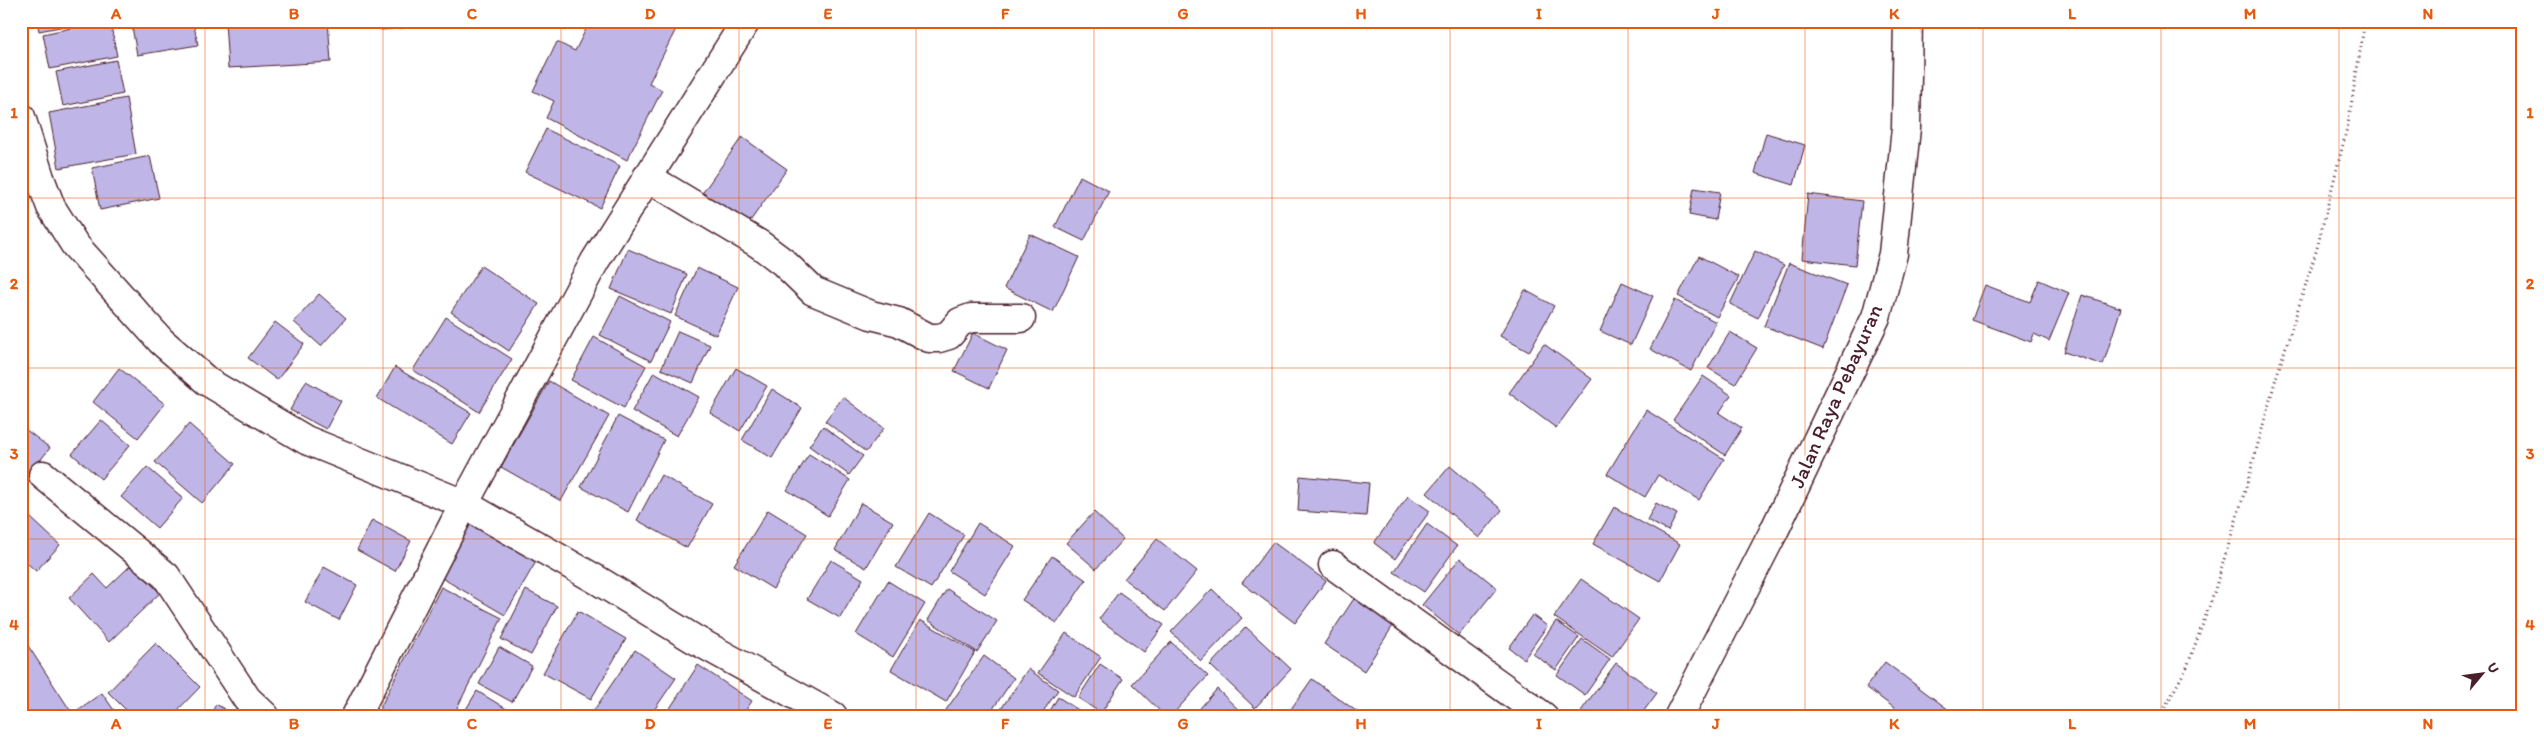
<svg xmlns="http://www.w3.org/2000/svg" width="2544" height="737" font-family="Itim,sans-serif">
<rect width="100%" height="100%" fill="#fff"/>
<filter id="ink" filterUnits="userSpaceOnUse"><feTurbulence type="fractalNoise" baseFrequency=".02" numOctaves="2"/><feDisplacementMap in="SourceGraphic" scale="10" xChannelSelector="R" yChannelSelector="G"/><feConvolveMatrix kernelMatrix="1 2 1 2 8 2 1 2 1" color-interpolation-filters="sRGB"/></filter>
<g filter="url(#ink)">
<path fill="#bfb6e7" stroke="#4a1f2b" d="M37,21H92L39,31Z
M104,21H110L117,56L50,69L43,34Z
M131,21H193L198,45L137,55Z
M225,21H328L331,62L228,68Z
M380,21H472L381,30Z
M590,21H625L636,27L638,21H680L649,83L662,90L627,160L546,118L554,101L533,91L557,42L575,51Z
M116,60L123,94L63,106L56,72Z
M126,98L136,154L59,168L49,113Z
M546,129L620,166L600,208L525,172Z
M1766,133L1805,145L1794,185L1755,173Z
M742,137L787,169L746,227L701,195Z
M150,156L159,198L100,210L92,168Z
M1080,176L1109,191L1084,241L1055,227Z
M1694,188L1720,192L1715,220L1689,215Z
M1808,194L1862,201L1855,265L1802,259Z
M1030,234L1079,257L1053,312L1004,288Z
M628,249L687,274L671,314L611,289Z
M1755,251L1784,265L1758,318L1730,304Z
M1699,256L1739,277L1717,317L1678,296Z
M1789,263L1847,285L1823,349L1764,326Z
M481,266L539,304L509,351L451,312Z
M697,268L738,287L716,335L675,316Z
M2039,280L2069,293L2049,341L2034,334L2031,342L1972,320L1985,285L2030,302Z
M1622,282L1653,296L1631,345L1600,331Z
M1525,290L1554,306L1529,352L1500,336Z
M319,294L346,318L321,346L294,322Z
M2082,295L2121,308L2103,365L2064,352Z
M620,296L670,322L651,361L600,335Z
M1675,300L1716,322L1691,371L1650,349Z
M446,317L512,359L479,412L413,370Z
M275,322L304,344L277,380L248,358Z
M678,331L710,345L693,383L661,369Z
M1730,332L1757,348L1735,384L1708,368Z
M973,333L1007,350L989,388L954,371Z
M594,337L646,366L624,408L571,380Z
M1544,344L1592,379L1556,428L1509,393Z
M395,367L471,413L452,444L377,398Z
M119,368L165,404L138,438L93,402Z
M736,368L767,386L740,431L710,413Z
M654,372L699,397L677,436L632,411Z
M1703,376L1731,395L1719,413L1742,428L1725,455L1673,420Z
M306,381L341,401L326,429L290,410Z
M549,381L609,416L561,501L501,467Z
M772,389L802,408L772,458L742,440Z
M843,397L884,428L866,452L825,421Z
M1646,410L1724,459L1699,500L1658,475L1645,497L1607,474Z
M618,416L664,440L628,512L581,487Z
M101,420L130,445L101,479L72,454Z
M189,424L235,464L202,503L155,462Z
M21,426L50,448L27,477L21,473Z
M823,426L863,456L849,475L809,446Z
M809,454L850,480L828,516L787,490Z
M1450,466L1502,510L1479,538L1427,493Z
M147,467L183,498L157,528L121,497Z
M661,475L712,504L687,548L637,520Z
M1300,476L1369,483L1366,516L1298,511Z
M1408,496L1430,511L1395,559L1374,543Z
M861,503L893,522L866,568L835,550Z
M1656,503L1677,514L1668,531L1647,520Z
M1614,507L1680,544L1660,581L1593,544Z
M768,510L807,534L773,589L734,565Z
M1094,512L1123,539L1096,569L1066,543Z
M929,513L964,535L931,588L896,567Z
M30,517L60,545L36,571L21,558V527Z
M466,519L537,560L505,615L435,574Z
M372,520L411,541L395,571L357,550Z
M978,523L1015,546L985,594L949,571Z
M1427,524L1457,546L1424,592L1394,572Z
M1157,539L1197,571L1165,611L1124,579Z
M1273,542L1326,581L1295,623L1242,583Z
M1052,556L1086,580L1057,623L1022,600Z
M1460,558L1497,588L1459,635L1422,605Z
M831,560L863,579L840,618L807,599Z
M132,564L160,593L109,642L69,598L94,574L107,588Z
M324,567L357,585L339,620L305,602Z
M1581,579L1639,619L1612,657L1554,617Z
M888,581L925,604L893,657L856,634Z
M441,587L502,618L453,716H376Z
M947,589L997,621L977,652L928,620Z
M1212,589L1242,618L1201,661L1171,632Z
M526,590L557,606L531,655L501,639Z
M1119,592L1164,625L1144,652L1099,619Z
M1357,594L1396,621L1364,671L1324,644Z
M578,611L626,639L591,699L543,673Z
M1532,615L1547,626L1524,659L1509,648Z
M920,620L975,652L946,702L891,670Z
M1556,621L1579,637L1556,670L1533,654Z
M1246,627L1291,669L1255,708L1210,665Z
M1066,633L1101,657L1074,697L1038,673Z
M23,638L70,710L61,716H21Z
M1582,639L1610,659L1585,695L1557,675Z
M1171,642L1208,676L1171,716H1165L1132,684Z
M156,643L200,687L172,716H132L108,692Z
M499,647L532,666L512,702L479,684Z
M635,650L676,678L650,716H590Z
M984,656L1014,678L988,716H954L946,710Z
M1885,662L1957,716H1905L1866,687Z
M1616,663L1657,693L1640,716H1587L1581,711Z
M1100,664L1123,679L1101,713L1078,698Z
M698,665L752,701L742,716H665Z
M1028,669L1058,690L1040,716H1011L1001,709Z
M1312,679L1363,716H1286Z
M1217,689L1245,716H1193Z
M477,691L518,716H462Z
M102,693L118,716H69Z
M1058,697L1088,716H1047Z
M216,704L236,716H210Z
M768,711L777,716H765Z"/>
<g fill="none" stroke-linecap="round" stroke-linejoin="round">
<g stroke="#4a1f2b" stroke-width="31">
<path id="street" d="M21,117L40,178L51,207L75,245L161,341L208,382L306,440L464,504L599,581L694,639L833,716
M647,177L759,244L783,262L813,291L871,315L899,322L929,338H939L949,335L960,322L971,318H1021
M43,475L166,576L247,699L265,716
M1333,565L1543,716
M356,716L464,504L595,261L746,21"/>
</g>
<g stroke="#4a1f2b" stroke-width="31">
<path id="secondary" d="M1679,716L1773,533L1876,317L1893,254L1906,128L1908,21"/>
</g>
<path stroke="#4a1f2b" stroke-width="3" stroke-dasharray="1 4" stroke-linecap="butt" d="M2160,716L2187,667L2213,596L2247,484L2276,378L2316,252L2348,124L2365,21"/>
<use href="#street" stroke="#fff" stroke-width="28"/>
<use href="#secondary" stroke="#fff" stroke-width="28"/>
</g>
</g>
<path fill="none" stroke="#e8590c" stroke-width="1" stroke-opacity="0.55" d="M205,21V716M383,21V716M561,21V716M739,21V716M916,21V716M1094,21V716M1272,21V716M1450,21V716M1628,21V716M1805,21V716M1983,21V716M2161,21V716M2339,21V716M21,198H2523M21,368H2523M21,539H2523"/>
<g text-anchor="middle" stroke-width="4.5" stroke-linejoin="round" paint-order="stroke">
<g font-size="21" fill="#4a1f2b" stroke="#fff">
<text transform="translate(1836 396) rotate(-66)" y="7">Jalan Raya Pebayuran</text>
</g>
</g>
<rect width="2544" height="737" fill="none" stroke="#fff" stroke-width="55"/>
<g transform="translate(2482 674) rotate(61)" stroke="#ffffff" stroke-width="4" paint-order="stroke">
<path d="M0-4L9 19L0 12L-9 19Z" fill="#4a1f2b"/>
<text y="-8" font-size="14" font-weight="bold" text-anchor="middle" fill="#4a1f2b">U</text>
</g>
<rect x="28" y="28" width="2488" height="682" fill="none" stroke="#e8590c" stroke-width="2"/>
<g font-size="16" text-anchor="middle" font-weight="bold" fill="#e8590c">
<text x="116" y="19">A</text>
<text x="294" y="19">B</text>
<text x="472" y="19">C</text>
<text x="650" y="19">D</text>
<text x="828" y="19">E</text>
<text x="1005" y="19">F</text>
<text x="1183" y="19">G</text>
<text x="1361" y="19">H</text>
<text x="1539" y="19">I</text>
<text x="1716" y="19">J</text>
<text x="1894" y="19">K</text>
<text x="2072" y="19">L</text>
<text x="2250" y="19">M</text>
<text x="2428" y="19">N</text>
<text x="14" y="118">1</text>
<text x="2530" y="118">1</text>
<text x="14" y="289">2</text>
<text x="2530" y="289">2</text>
<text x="14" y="459">3</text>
<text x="2530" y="459">3</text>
<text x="14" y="630">4</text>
<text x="2530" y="630">4</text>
<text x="116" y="729">A</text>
<text x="294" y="729">B</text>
<text x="472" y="729">C</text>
<text x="650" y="729">D</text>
<text x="828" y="729">E</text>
<text x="1005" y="729">F</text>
<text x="1183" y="729">G</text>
<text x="1361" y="729">H</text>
<text x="1539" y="729">I</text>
<text x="1716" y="729">J</text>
<text x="1894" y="729">K</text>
<text x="2072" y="729">L</text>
<text x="2250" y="729">M</text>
<text x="2428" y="729">N</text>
</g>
</svg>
